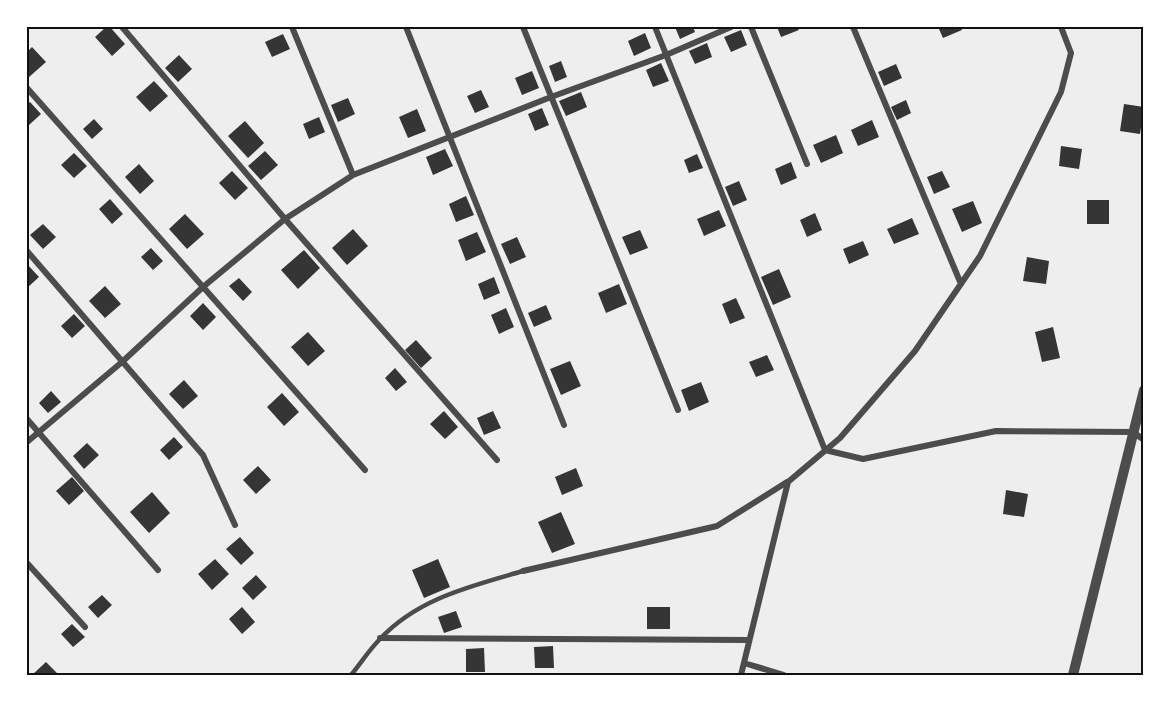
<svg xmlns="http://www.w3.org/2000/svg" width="1171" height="702" font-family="Raleway,sans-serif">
<rect width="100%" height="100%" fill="#fff"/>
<path fill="#eee" d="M27,27H1144V675H27Z"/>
<path fill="#353535" d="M106,27H110L125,44L112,56L95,37Z
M675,27H693L695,32L680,39Z
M777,27H797L799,30L781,37Z
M938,27H961L962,30L943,38Z
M741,30L747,45L731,52L724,37Z
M645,33L651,48L634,56L628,41Z
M283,34L290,49L272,57L265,42Z
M707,43L712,57L695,64L689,51Z
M32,47L46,62L28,78L27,52Z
M179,55L192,69L178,82L165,68Z
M561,61L567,77L555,82L549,66Z
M661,63L669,81L653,87L646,70Z
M896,64L902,78L884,86L878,72Z
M532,71L539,88L522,95L515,78Z
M154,81L168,96L150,112L136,97Z
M481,90L489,107L475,113L467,96Z
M581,92L587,107L566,116L559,101Z
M348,98L355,114L338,122L331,105Z
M906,100L911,113L897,120L891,107Z
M30,102L41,114L29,125L27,123V104Z
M1124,104L1144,107L1140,134L1120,131Z
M542,108L549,125L535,131L528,114Z
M417,109L426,131L408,138L399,117Z
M319,117L325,132L309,139L303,124Z
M94,119L103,129L92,139L83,129Z
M872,120L879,137L858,146L851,130Z
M245,121L264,143L248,158L228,136Z
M836,135L843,153L821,163L813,145Z
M1061,146L1082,149L1079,169L1059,166Z
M445,149L453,166L433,175L426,157Z
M265,151L278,165L261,180L248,166Z
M74,153L87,166L74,178L61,165Z
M697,154L703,168L689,173L684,160Z
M791,162L797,178L781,185L775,169Z
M139,164L154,181L140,194L125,177Z
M232,171L248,188L235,200L219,183Z
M942,171L950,187L934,194L927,177Z
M739,181L747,200L733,206L725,187Z
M466,196L474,215L456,222L449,204Z
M110,199L123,214L112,224L99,209Z
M1087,200H1109V224H1087Z
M973,201L982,223L962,232L952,209Z
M719,210L726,226L704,236L697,219Z
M815,213L822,230L807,237L800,220Z
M185,214L204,234L187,249L169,229Z
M912,218L919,234L894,244L887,229Z
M43,224L56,237L43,249L30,235Z
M353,229L368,246L347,265L332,248Z
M640,230L648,248L630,255L622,237Z
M477,232L486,252L466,261L458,240Z
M517,237L526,257L510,264L501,244Z
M863,241L869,255L849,264L843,249Z
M151,248L163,261L153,270L141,257Z
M304,250L320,268L298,289L281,270Z
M1027,257L1049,261L1046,284L1023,281Z
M27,264L39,277L27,288Z
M779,269L791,297L773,305L761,277Z
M494,277L500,293L484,300L478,284Z
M239,278L252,292L243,301L229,286Z
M619,284L627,304L606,313L598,293Z
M105,286L121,304L105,318L89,301Z
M736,298L745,318L730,324L722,304Z
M203,303L216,317L203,330L190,316Z
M546,305L552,319L534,327L528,313Z
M506,308L514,327L499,334L491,315Z
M74,314L85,326L72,338L61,326Z
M1053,327L1060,358L1042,362L1035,332Z
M308,332L325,351L308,366L291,347Z
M416,340L432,358L421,368L405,350Z
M767,355L774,370L756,377L749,362Z
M570,361L581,386L561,395L550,369Z
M395,368L407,382L396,391L385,378Z
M184,380L198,396L183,409L169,394Z
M701,382L709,402L689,411L681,390Z
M51,391L61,402L48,413L39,403Z
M282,393L299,412L284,426L267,407Z
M444,411L458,427L445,439L430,424Z
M493,411L501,428L484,435L477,418Z
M174,437L183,447L169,460L160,450Z
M87,443L99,455L84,469L73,456Z
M258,466L271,480L256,494L243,480Z
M576,468L583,486L562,495L555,477Z
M72,477L84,491L69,505L56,491Z
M1006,490L1028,494L1024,517L1003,514Z
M152,492L170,513L149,533L130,512Z
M561,512L575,544L552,553L538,522Z
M240,537L254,553L241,565L226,549Z
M215,559L229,574L212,590L198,574Z
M438,559L450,587L424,598L412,570Z
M256,575L267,587L253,600L242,588Z
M102,595L112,605L98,618L88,607Z
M242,607L255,622L242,634L229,619Z
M647,607H670V629H647Z
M456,611L462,627L444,633L438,617Z
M72,624L85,637L73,647L61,634Z
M553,646L554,668H535L534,647Z
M484,648L485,672H466V649Z
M46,662L59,675H32Z"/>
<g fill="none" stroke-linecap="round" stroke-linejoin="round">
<path stroke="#4c4c4c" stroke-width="4.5" d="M351,675C361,663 369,650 380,639C418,598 472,586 523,571"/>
<path stroke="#4c4c4c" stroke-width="6" d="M122,27L285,219L497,460
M292,27L353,175
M406,27L564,425
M523,27L678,410
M655,27L825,450L863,459L996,431L1133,432L1144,440
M751,27L807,164
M853,27L961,284
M27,88L365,470
M27,251L203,455L235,525
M27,419L158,570
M27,442L122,362L203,287L285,219L353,175L551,97L666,55L731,27
M27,563L85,627
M523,571L717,526L787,482
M380,638L749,640
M744,663L784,675
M741,675L788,482L840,438L915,351L980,256L1061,92L1071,53L1061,27"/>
<path stroke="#4c4c4c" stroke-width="10" d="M1073,675L1144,390"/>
</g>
<rect width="1171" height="702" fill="none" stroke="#ffffff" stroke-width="57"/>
<rect x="28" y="28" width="1114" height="646" fill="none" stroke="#111" stroke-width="2"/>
</svg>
